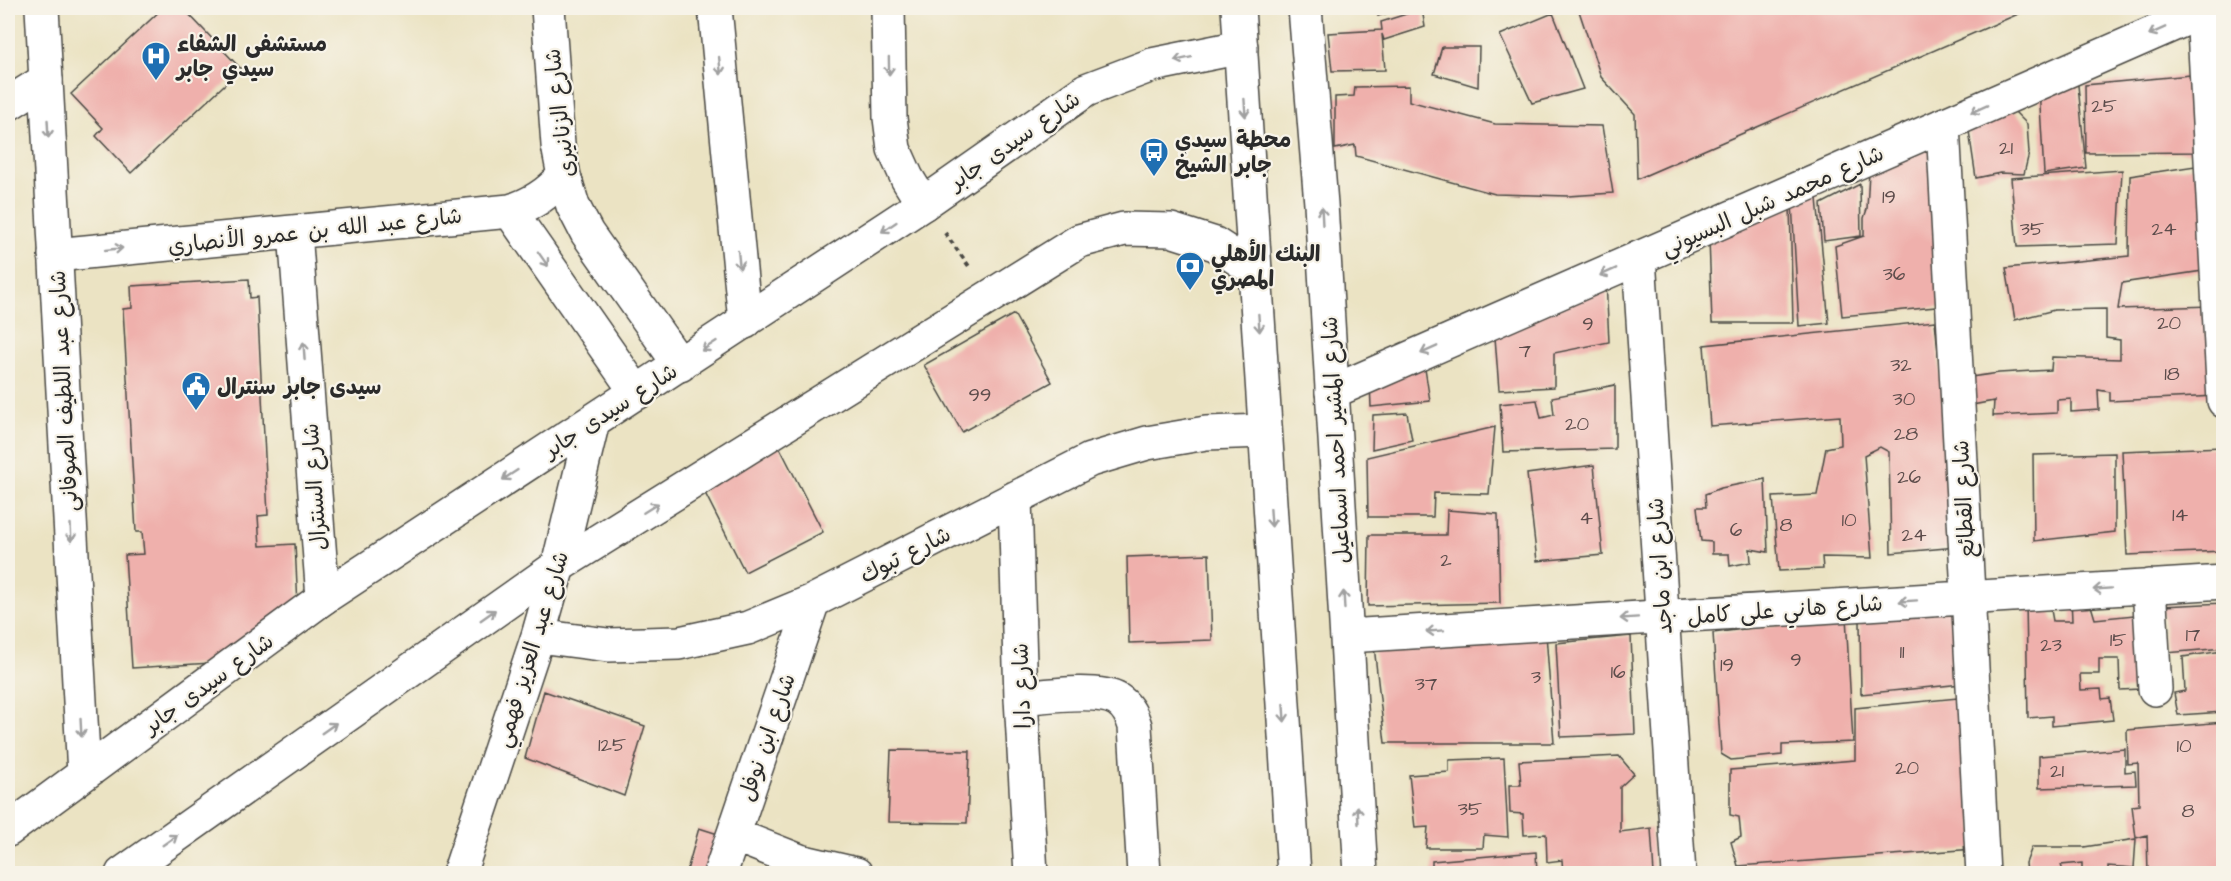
<svg xmlns="http://www.w3.org/2000/svg" width="2231" height="881" font-family="'Architects Daughter','Playpen Sans Arabic',sans-serif">
<rect width="100%" height="100%" fill="#f7f3e8"/>
<filter id="ink" filterUnits="userSpaceOnUse"><feTurbulence type="fractalNoise" baseFrequency=".0167" numOctaves="2"/><feDisplacementMap in="SourceGraphic" scale="12" xChannelSelector="R" yChannelSelector="G"/><feConvolveMatrix kernelMatrix="1 2 1 2 8 2 1 2 1" color-interpolation-filters="sRGB"/></filter>
<filter id="wash" filterUnits="userSpaceOnUse"><feTurbulence type="fractalNoise" baseFrequency=".008" numOctaves="4" result="noise"/><feDisplacementMap in="SourceGraphic" scale="24" xChannelSelector="R" yChannelSelector="G"/><feGaussianBlur stdDeviation="1.35" result="paint"/><feColorMatrix in="noise" values="0 0 0 0 0 0 0 0 0 0 0 0 0 0 0 0 0 1.4 0 .05"/><feComposite in="paint" operator="in"/></filter>
<g filter="url(#wash)">
<rect width="100%" height="100%" fill="#ebe3c3"/>
<g id="blocks">
<path fill="#efb0ac" d="M163,8H183L241,69L131,173L96,136L103,128L71,94Z
M1375,8H1403L1378,16Z
M1578,8H2032L1637,179L1635,114L1601,77Z
M1422,9L1425,27L1384,40L1382,34L1385,70L1332,71L1328,33L1382,30L1381,22Z
M1553,13L1583,89L1532,103L1500,35Z
M1442,47H1479L1478,87L1434,74Z
M2201,74L2203,152L2086,153L2085,85Z
M2077,75L2086,168L2044,174L2039,89Z
M1409,86V101L1495,124L1602,126L1613,193L1568,196L1495,194L1356,156L1355,145L1335,149V97L1354,96L1355,87Z
M2010,107L2027,124L2029,153L2024,174L2000,173L1976,178L1968,124Z
M1935,144L1946,306L1842,316L1835,246L1864,236V218L1867,209L1869,172Z
M2208,164L2209,270L2122,283L2118,309L2211,306L2217,396L2110,401V392L2098,390L2099,410L2071,412V399L2057,400V413L1993,416L1994,401L1972,405L1971,377L1999,373L2051,370L2052,357L2120,359V340L2106,338V309L2054,310L2015,320L2006,268L2129,256L2130,176Z
M2122,170L2118,244L2017,247L2011,178Z
M1860,184L1861,236L1824,241L1821,204Z
M1816,188L1829,323L1799,326L1792,203Z
M1790,205L1793,323H1712L1709,238Z
M249,279L250,298L257,297L268,515L258,516L260,546L295,544L298,606L211,663L132,668L125,555L144,554L142,532H136L123,309L132,308L131,286Z
M1606,280L1609,342L1554,353V387L1499,390L1494,324Z
M1014,314L1052,382L962,432L924,365Z
M1935,321L1957,547L1891,553L1889,452L1880,447L1864,455L1872,558L1822,557L1823,569L1779,571L1773,497L1817,495L1826,448L1841,445L1840,416L1710,426L1704,345Z
M1423,356L1430,401L1371,407L1370,382Z
M1615,385V449L1503,452L1500,404L1537,400L1541,418L1554,415L1552,397Z
M1407,413L1412,440L1372,449L1373,415Z
M1495,427L1489,494L1434,493L1433,517H1368L1367,457Z
M779,446L823,532L745,572L701,485Z
M2223,447L2224,551L2127,555L2122,451Z
M2115,453V532L2034,541L2033,455Z
M1594,465L1603,555L1537,561L1527,474Z
M1765,479L1768,552L1750,549L1751,562L1730,566L1729,554H1712V542L1701,541L1697,507H1706L1705,494L1721,488Z
M1447,510L1498,514L1500,603L1368,606L1369,535H1446Z
M1209,554L1212,640L1129,643L1127,557Z
M2071,597L2089,599L2095,619L2134,615L2141,689L2120,690L2119,659H2099V674H2080L2081,690L2101,689L2102,699L2110,698L2113,720L2052,726V716L2028,718L2026,601L2049,599L2053,621H2072Z
M2224,603V648L2166,653L2163,606Z
M1959,604L1962,684L1861,694L1860,621Z
M1846,616L1853,742L1782,745V755L1731,760L1721,754L1713,633Z
M1546,634L1554,743H1385L1374,646Z
M1631,636L1635,734L1561,737L1556,643Z
M2222,651L2224,712L2178,715L2174,693L2185,691L2183,657Z
M544,691L645,726L624,796L525,758Z
M1968,697L1975,849L1738,866L1731,842L1741,837L1739,817L1730,815V770L1855,760V708Z
M2224,722V874H2148L2147,835L2136,838L2132,806L2139,805L2138,763L2128,764L2127,730Z
M2125,749V772L2135,771L2136,785L2039,788V756Z
M891,750L970,751L967,823L888,822Z
M1619,756L1634,774L1620,787V832L1651,828L1654,874H1563L1562,860L1547,862L1546,834L1524,835L1523,814L1510,813L1509,785H1521L1519,761Z
M1504,758L1508,837L1484,835L1483,848H1426L1428,827L1415,828L1409,775L1449,772V760Z
M699,828L718,834L708,874H686Z
M2136,839L2134,868L2108,866V872L2082,874V863L2061,865L2064,874H2027L2026,863L2032,847H2084Z
M1536,852L1537,874H1432V861Z"/>
</g>
</g>
<g filter="url(#ink)">
<use href="#blocks" fill-opacity="0" stroke="#484742" stroke-width="1.5"/>
<g fill="none" stroke-linecap="round" stroke-linejoin="round">
<g stroke="#484742" stroke-width="36">
<path id="minor" d="M548,8L558,145L564,176L573,206L587,233L680,365
M715,8L745,322
M888,8L890,118L894,149L907,178L923,204
M2203,11L2224,401
M8,104L46,80
M1943,125L1983,874
M510,211L637,393
M295,232L323,598
M55,255L510,211C533,204 547,194 564,176
M1639,258L1679,874
M1015,498L1021,698L1031,874
M2149,586L2155,689
M538,636L608,645L679,643L748,628L813,601L1090,460L1147,443L1206,433L1265,431
M1347,636L2224,582
M1021,698C1044,696 1099,688 1118,700C1127,706 1132,716 1135,726L1144,874
M734,835L800,861L856,874
M459,874L538,636L558,566L593,421
M720,874L813,601"/>
</g>
<g stroke="#484742" stroke-width="36">
<path id="tertiary" d="M42,8L84,774
M1332,392L2211,8
M8,830L323,598L923,204L1086,90L1152,65L1241,47
M122,874L558,566L1079,241L1124,229L1171,230L1215,244L1255,270"/>
</g>
<g stroke="#484742" stroke-width="36">
<path id="secondary" d="M1238,8L1294,874
M1305,8L1321,204L1361,874"/>
</g>
<path stroke="#484742" stroke-width="4" stroke-dasharray="4.5 4.5" stroke-linecap="butt" d="M945,233L971,269"/>
<use href="#minor" stroke="#fff" stroke-width="33"/>
<use href="#tertiary" stroke="#fff" stroke-width="33"/>
<use href="#secondary" stroke="#fff" stroke-width="33"/>
</g>
<defs><path id="oneway-shaft" d="M-6 0H5M1.5-3L5.5 0L1.5 3" fill="none" stroke-width="1.6" stroke-linecap="round" stroke-linejoin="round" transform="scale(1.5)"/></defs>
<g stroke="#a0a0a0">
<use href="#oneway-shaft" transform="translate(2157 31) rotate(156)"/>
<use href="#oneway-shaft" transform="translate(1183 59) rotate(168)"/>
<use href="#oneway-shaft" transform="translate(720 66) rotate(84)"/>
<use href="#oneway-shaft" transform="translate(889 66) rotate(89)"/>
<use href="#oneway-shaft" transform="translate(1245 108) rotate(86)"/>
<use href="#oneway-shaft" transform="translate(1979 109) rotate(156)"/>
<use href="#oneway-shaft" transform="translate(48 129) rotate(87)"/>
<use href="#oneway-shaft" transform="translate(1322 216) rotate(-93)"/>
<use href="#oneway-shaft" transform="translate(889 227) rotate(146)"/>
<use href="#oneway-shaft" transform="translate(114 249) rotate(-6)"/>
<use href="#oneway-shaft" transform="translate(543 259) rotate(55)"/>
<use href="#oneway-shaft" transform="translate(739 260) rotate(84)"/>
<use href="#oneway-shaft" transform="translate(1608 272) rotate(156)"/>
<use href="#oneway-shaft" transform="translate(1259 323) rotate(86)"/>
<use href="#oneway-shaft" transform="translate(709 346) rotate(147)"/>
<use href="#oneway-shaft" transform="translate(1429 350) rotate(156)"/>
<use href="#oneway-shaft" transform="translate(304 351) rotate(-94)"/>
<use href="#oneway-shaft" transform="translate(510 475) rotate(147)"/>
<use href="#oneway-shaft" transform="translate(651 508) rotate(-32)"/>
<use href="#oneway-shaft" transform="translate(1271 518) rotate(86)"/>
<use href="#oneway-shaft" transform="translate(71 533) rotate(87)"/>
<use href="#oneway-shaft" transform="translate(2102 589) rotate(176)"/>
<use href="#oneway-shaft" transform="translate(1344 600) rotate(-93)"/>
<use href="#oneway-shaft" transform="translate(1908 601) rotate(176)"/>
<use href="#oneway-shaft" transform="translate(488 615) rotate(-35)"/>
<use href="#oneway-shaft" transform="translate(1629 618) rotate(176)"/>
<use href="#oneway-shaft" transform="translate(1435 631) rotate(176)"/>
<use href="#oneway-shaft" transform="translate(1284 713) rotate(86)"/>
<use href="#oneway-shaft" transform="translate(81 728) rotate(87)"/>
<use href="#oneway-shaft" transform="translate(329 728) rotate(-35)"/>
<use href="#oneway-shaft" transform="translate(1358 815) rotate(-93)"/>
<use href="#oneway-shaft" transform="translate(170 840) rotate(-35)"/>
</g>
</g>
<defs>
<g id="hospital-pin" transform="scale(1.5)"><path d="M0 17L-7.5 6A9.5 9.5 0 1 1 7.5 6Z" fill="#1f6fb2" stroke="#f7f3e8"/><path d="M-5-5h3v3.5h4V-5h3V5h-3V1.5h-4V5h-3Z" fill="#fff"/></g>
<g id="bus-pin" transform="scale(1.5)"><path d="M0 17L-7.5 6A9.5 9.5 0 1 1 7.5 6Z" fill="#1f6fb2" stroke="#f7f3e8"/><path d="M-5-6H5V4H4V6H2V4H-2V6H-4V4H-5ZM-3.5-4V0h7V-4ZM-3.5 1.2v1.5H-2V1.2ZM2 1.2v1.5H3.5V1.2Z" fill="#fff"/></g>
<g id="bank-pin" transform="scale(1.5)"><path d="M0 17L-7.5 6A9.5 9.5 0 1 1 7.5 6Z" fill="#1f6fb2" stroke="#f7f3e8"/><path d="M-6-4H6V4H-6ZM0-2.3a2.3 2.3 0 1 0 0 4.6a2.3 2.3 0 1 0 0-4.6Z" fill="#fff"/></g>
<g id="civic-pin" transform="scale(1.5)"><path d="M0 17L-7.5 6A9.5 9.5 0 1 1 7.5 6Z" fill="#1f6fb2" stroke="#f7f3e8"/><path d="M-.6-6.5H3V-4.5H.6V-3L4-1V1h2V6H-6V1h2V-1L-.6-3ZM-1.2 2.5V6h2.4V2.5Z" fill="#fff"/></g>
</defs>
<g fill-rule="evenodd">
<use href="#hospital-pin" x="156" y="56"/>
<use href="#bus-pin" x="1154" y="152"/>
<use href="#bank-pin" x="1190" y="266"/>
<use href="#civic-pin" x="196" y="386"/>
</g>
<g text-anchor="middle" stroke-width="4.5" stroke-linejoin="round" paint-order="stroke">
<g font-size="20" fill="#5c4c4b">
<text x="2104" y="112">25</text>
<text x="2006" y="154">21</text>
<text x="1889" y="203">19</text>
<text x="2032" y="235">35</text>
<text x="2164" y="235">24</text>
<text x="1894" y="280">36</text>
<text x="2169" y="329">20</text>
<text x="1588" y="330">9</text>
<text x="1525" y="357">7</text>
<text x="1901" y="371">32</text>
<text x="2172" y="380">18</text>
<text x="980" y="401">99</text>
<text x="1904" y="405">30</text>
<text x="1577" y="430">20</text>
<text x="1906" y="440">28</text>
<text x="1909" y="483">26</text>
<text x="2180" y="521">14</text>
<text x="1586" y="524">4</text>
<text x="1849" y="526">10</text>
<text x="1786" y="531">8</text>
<text x="1736" y="536">6</text>
<text x="1914" y="541">24</text>
<text x="1446" y="566">2</text>
<text x="2193" y="641">17</text>
<text x="2118" y="646">15</text>
<text x="2051" y="651">23</text>
<text x="1902" y="658">11</text>
<text x="1796" y="666">9</text>
<text x="1727" y="671">19</text>
<text x="1618" y="678">16</text>
<text x="1536" y="683">3</text>
<text x="1426" y="690">37</text>
<text x="612" y="751">125</text>
<text x="2184" y="752">10</text>
<text x="1907" y="774">20</text>
<text x="2057" y="777">21</text>
<text x="1470" y="815">35</text>
<text x="2188" y="817">8</text>
</g>
<g font-size="22" font-weight="bold" fill="#2b2b2b" stroke="#f7f3e8" text-anchor="start">
<text x="177" y="51">مستشفى الشفاء<tspan x="177" dy="25">سيدي جابر</tspan></text>
<text x="1175" y="147">محطة سيدي<tspan x="1175" dy="25">جابر الشيخ</tspan></text>
<text x="1211" y="261">البنك الأهلي<tspan x="1211" dy="25">المصري</tspan></text>
<text x="217" y="394">سيدى جابر سنترال</text>
</g>
<g font-size="22" fill="#2b2b2b" stroke="#f7f3e8">
<text transform="translate(559 113) rotate(-97)" y="8">شارع الزنانيرى</text>
<text transform="translate(1014 140) rotate(-35)" y="8">شارع سيدى جابر</text>
<text transform="translate(1772 200) rotate(-24)" y="8">شارع محمد شبل البسيوني</text>
<text transform="translate(315 230) rotate(-6)" y="8">شارع عبد الله بن عمرو الأنصاري</text>
<text transform="translate(63 391) rotate(-93)" y="8">شارع عبد اللطيف الصوفانى</text>
<text transform="translate(610 410) rotate(-33)" y="8">شارع سيدى جابر</text>
<text transform="translate(1335 440) rotate(-93)" y="8">شارع المشير احمد اسماعيل</text>
<text transform="translate(314 487) rotate(-94)" y="8">شارع السنترال</text>
<text transform="translate(1963 499) rotate(-93)" y="8">شارع القطائع</text>
<text transform="translate(905 554) rotate(-27)" y="8">شارع تبوك</text>
<text transform="translate(1659 566) rotate(-94)" y="8">شارع ابن ماجد</text>
<text transform="translate(1785 609) rotate(-4)" y="8">شارع هاني على كامل</text>
<text transform="translate(531 649) rotate(-73)" y="8">شارع عبد العزيز فهمي</text>
<text transform="translate(208 683) rotate(-36)" y="8">شارع سيدى جابر</text>
<text transform="translate(1021 686) rotate(-92)" y="8">شارع دارا</text>
<text transform="translate(766 737) rotate(-71)" y="8">شارع ابن نوفل</text>
</g>
</g>
<rect width="2231" height="881" fill="none" stroke="#f7f3e8" stroke-width="30"/>
</svg>
